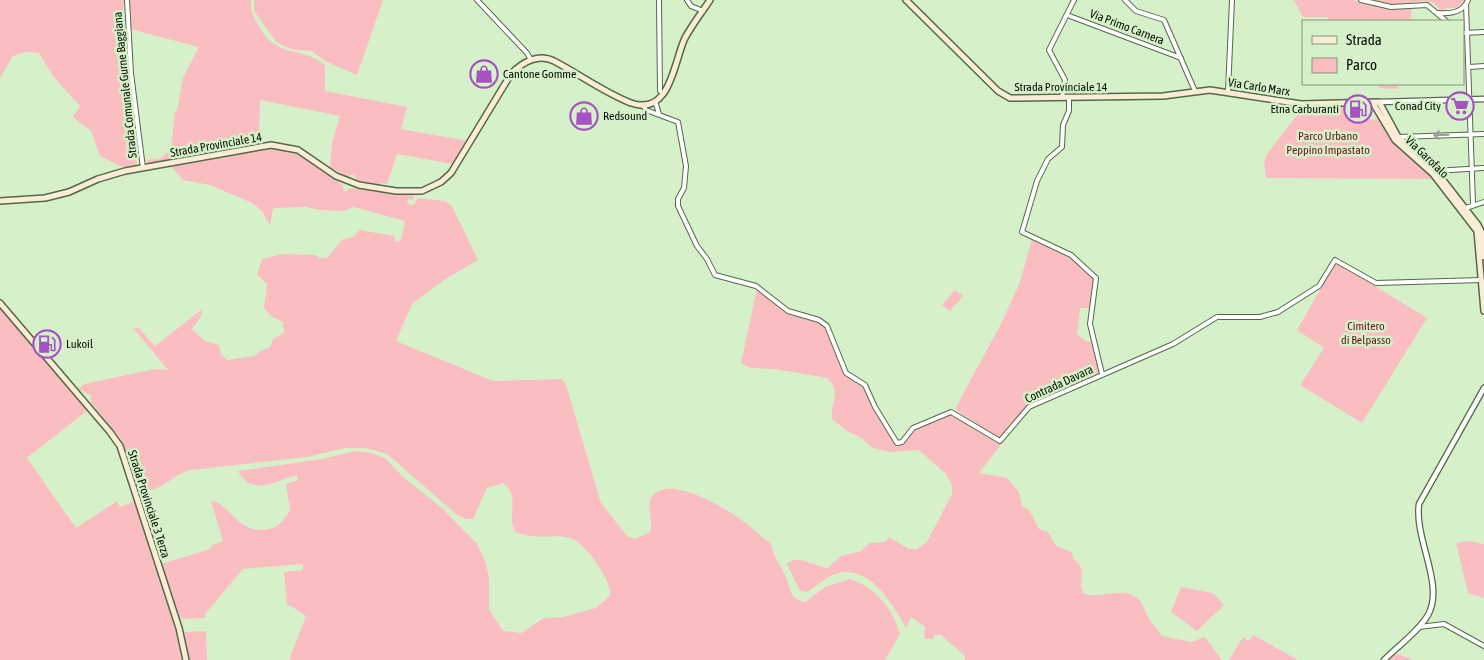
<svg xmlns="http://www.w3.org/2000/svg" width="1484" height="660" font-family="'Asap Condensed',sans-serif">
<rect width="100%" height="100%" fill="#d6f1ca"/>
<path fill="#fbbec0" d="M0,0H124L122,17L124,18L125,55L120,62L128,72L137,165L122,167L100,156L91,131L73,117L80,106L53,76L39,53L25,52L13,56L0,78Z
M129,0H251C250,9 253,15 257,23C277,61 299,44 325,65V91L407,107L401,129L468,141L452,164L397,154L387,184L381,183L379,185L357,181L354,175H350L349,178L330,167L332,143L340,116L260,100L259,141H255L252,145L186,157L183,154H178L177,158L148,163L145,160L159,159L171,150L175,111H177L183,78L199,47L130,29Z
M254,0H383L357,75L327,62L311,51L294,50L277,43L254,11Z
M1294,0H1353L1385,9L1412,8L1410,21H1329L1328,17H1303Z
M1369,0H1465L1457,8H1446V11L1440,10L1434,3L1424,1L1391,5Z
M1377,84H1398V89L1379,88Z
M1345,106L1352,118L1363,120L1379,119L1398,148L1433,179L1266,178L1264,162L1267,154L1297,115L1302,112H1312V108Z
M277,148L303,156L343,185V191H346L350,188L414,195L413,200L408,199L407,204L414,205L418,198L445,201L452,206L478,260L444,280L412,304L396,341L493,381L562,379L566,385L601,503L627,536L635,539L650,532C654,521 645,505 653,495C672,473 737,514 753,529C760,534 763,539 771,543C774,560 779,561 785,575C791,588 788,598 805,602L825,587L850,579C876,588 892,607 900,634L885,660H289L306,616L291,606H287L284,572L303,570V564L243,569L205,614V618L183,619L176,613L161,564L210,549L212,545L223,541L211,501C227,501 236,531 263,530C277,529 283,522 290,510L286,484L298,480L297,475C276,481 252,497 238,471L322,459L355,451L371,453L385,458L403,477L442,508L477,544L485,560L489,577V609L503,631L521,633L544,618L563,617L596,608L610,596C610,583 604,575 597,564C568,519 553,546 515,532C506,515 521,496 503,483L487,488L473,519H466L457,515L387,454L365,448H345L307,457L191,470C171,474 162,494 139,490L131,465L132,459L129,457L120,438L91,402V396L79,389L84,384L155,369L168,370L134,329L138,327L155,346L201,310L202,315L192,329L205,341L219,345L221,354L227,360L255,356L259,352L270,347L273,339L284,333L283,322L271,316L264,308L267,284L257,275L262,259L283,254L316,255L319,258H327L343,239L353,237L360,230L394,236L396,242L401,240L405,221L354,207L344,211L320,210L306,207L273,208L270,226L262,211L252,203L210,185L183,180L170,165L263,149Z
M1032,239L1069,255L1094,278L1089,308H1080L1077,334L1086,341L1091,342L1100,374L1028,406L1001,439L995,438L955,409L1002,322L1020,282Z
M1336,262L1427,318L1362,423L1300,385L1324,348L1297,330Z
M757,288L787,312L818,321L826,327L845,374L864,386L888,428L892,440L897,444L914,429L951,414L957,415L997,443L1003,442L979,473L1007,478L1019,492L1022,506L1030,511L1039,529L1048,532L1056,546L1072,552L1073,558C1090,573 1077,576 1083,593C1100,601 1124,584 1139,600C1144,604 1145,612 1148,617C1152,624 1158,630 1162,636L1191,642L1205,637L1222,660H965L964,655L941,635H935L933,639H924L925,627L911,617L906,628C893,604 867,560 833,575C823,579 816,587 807,592L800,591L787,564C797,553 814,567 828,568L841,556L861,551L870,543L885,542L889,537L909,549H917L927,542L952,494V485L946,474L919,450L891,452L872,448L863,439L847,431L832,419C829,405 843,393 827,378L774,369L751,368L741,363Z
M955,290L963,296L950,311L942,305Z
M0,307L88,410L27,458L76,528L117,501L120,507L135,501L173,615L183,660H0Z
M1470,541L1484,544V598L1468,593L1456,543Z
M1181,587L1213,593L1224,605L1197,631L1171,612Z
M206,631L207,660H188L182,632Z
M1253,635L1298,660H1229L1243,637L1249,641Z
M1395,653L1414,660H1386Z"/>
<g fill="none" stroke-linecap="round" stroke-linejoin="round">
<g stroke="#526a48" stroke-width="6">
<path id="minor" d="M127,0L131,73L143,168
M477,0L527,53L531,60
M659,0L660,91
M687,0L691,6L703,11
M1125,0L1136,11L1164,20L1195,91
M1361,0L1391,7L1427,5L1446,21
M1466,4L1473,204
M1438,13C1450,14 1463,13 1468,0
M1067,15L1181,58
M1463,33L1484,32
M1469,67L1484,66
M1228,92L1232,0
M1062,98L1065,80L1049,50L1074,0
M1069,98V111L1063,125L1062,147L1048,159L1037,181L1022,232L1071,255L1096,278L1090,324L1102,374
M655,101L659,114
M643,105L646,110L678,122L686,166L684,188L678,199V206L697,246L707,259L715,275L756,286L788,311L819,320L827,326L846,373L865,385L875,407L897,443L902,442L913,428L951,412L1000,441L1029,407L1173,344L1217,317H1260L1278,312L1319,286L1335,260L1376,283L1482,280
M1399,137L1484,134
M1434,171L1484,168
M1463,209L1484,202
M1419,627L1444,624L1484,646"/>
</g>
<g stroke="#526a48" stroke-width="7">
<path id="tertiary" d="M1379,102L1484,99
M1384,660C1398,646 1418,632 1428,615C1445,585 1414,539 1419,504L1484,388"/>
</g>
<g stroke="#526a48" stroke-width="8">
<path id="secondary" d="M906,0L998,91L1010,98L1163,96L1210,90L1301,104L1379,102L1398,137L1436,171L1478,225L1482,233L1484,257
M1373,103L1395,140L1433,174L1477,231L1484,311
M0,201L45,198L69,192L98,179L125,171L271,145L298,150L336,176L359,185L396,191H422L441,182L451,173L511,74C522,62 539,53 554,61C579,74 605,93 631,103C671,117 674,60 685,38C692,25 702,12 710,0
M0,303L110,432L120,446L179,628L186,660"/>
</g>
<use href="#minor" stroke="#fff" stroke-width="4"/>
<use href="#tertiary" stroke="#fff" stroke-width="4.5"/>
<use href="#secondary" stroke="#faecd7" stroke-width="5"/>
</g>
<defs><path id="oneway-shaft" d="M-6 0H5M1.5-3L5.5 0L1.5 3" fill="none" stroke-width="1.6" stroke-linecap="round" stroke-linejoin="round" transform="scale(1.25)"/></defs>
<use stroke="#9b9f9b" href="#oneway-shaft" transform="translate(1441 135) rotate(178)"/>
<defs>
<g id="shop-ring" transform="scale(1.4375)"><circle r="9.5" fill="#d6f1ca" stroke="#a553c2" stroke-width="1.5"/><path d="M-5-2.5h2.3a2.7 3.5 0 0 1 5.4 0H5L5.5 6h-11ZM-1.5-2.5h3a1.5 2.3 0 0 0-3 0Z" fill="#a553c2"/></g>
<g id="supermarket-ring" transform="scale(1.4375)"><circle r="9.5" fill="#d6f1ca" stroke="#a553c2" stroke-width="1.5"/><path d="M-6-5.5h2.5l.6 2H6L4.5 2H-2.5L-4.4-4H-6ZM-1.5 3.2a1.3 1.3 0 1 0 .1 0ZM3 3.2a1.3 1.3 0 1 0 .1 0Z" fill="#a553c2"/></g>
<g id="fuel-ring" transform="scale(1.4375)"><circle r="9.5" fill="#d6f1ca" stroke="#a553c2" stroke-width="1.5"/><path d="M-5.5-6h7V0h2V4h1.3V-2.5L3-4.5l.8-.8L6-3V5H2.5V1h-1V6h-7ZM-4.2-4.7v3.2H.2V-4.7Z" fill="#a553c2"/></g>
</defs>
<g fill-rule="evenodd">
<use href="#shop-ring" x="484" y="74"/>
<use href="#supermarket-ring" x="1460" y="106"/>
<use href="#fuel-ring" x="1358" y="109"/>
<use href="#shop-ring" x="584" y="116"/>
<use href="#fuel-ring" x="47" y="344"/>
</g>
<g text-anchor="middle" stroke-width="5" stroke-linejoin="round" paint-order="stroke">
<g font-size="12" fill="#060f04" stroke="#d6f1ca">
<text transform="translate(1127 27) rotate(21)" y="4">Via Primo Carnera</text>
<text transform="translate(125 85) rotate(-96)" y="4">Strada Comunale Gurne Baggiana</text>
<text x="1061" y="91">Strada Provinciale 14</text>
<text transform="translate(1259 87) rotate(9)" y="4">Via Carlo Marx</text>
<text transform="translate(216 145) rotate(-10)" y="4">Strada Provinciale 14</text>
<text transform="translate(1427 157) rotate(44)" y="4">Via Garofalo</text>
<text transform="translate(1059 384) rotate(-25)" y="4">Contrada Davara</text>
<text transform="translate(149 504) rotate(72)" y="4">Strada Provinciale 3 Terza</text>
</g>
<g font-size="12" fill="#060f04" stroke="#d6f1ca" text-anchor="start">
<text x="503" y="78">Cantone Gomme</text>
<text x="1441" y="110" text-anchor="end">Conad City</text>
<text x="1339" y="113" text-anchor="end">Etna Carburanti</text>
<text x="603" y="120">Redsound</text>
<text x="66" y="348">Lukoil</text>
</g>
<g font-size="12" fill="#6a1323" stroke="#d6f1ca">
<text x="1328" y="140">Parco Urbano<tspan x="1328" dy="14">Peppino Impastato</tspan></text>
<text x="1366" y="330">Cimitero<tspan x="1366" dy="14">di Belpasso</tspan></text>
</g>
</g>
<rect x="1302" y="20" width="162" height="65" fill="#d6f1ca" stroke="#83977b"/>
<rect x="1312" y="36" width="25" height="8" fill="#faecd7" stroke="#83977b"/>
<text x="1346" y="45" font-size="15" fill="#060f04">Strada</text>
<rect x="1312" y="58" width="25" height="15" fill="#fbbec0" stroke="#83977b"/>
<text x="1346" y="70" font-size="15" fill="#060f04">Parco</text>
</svg>
